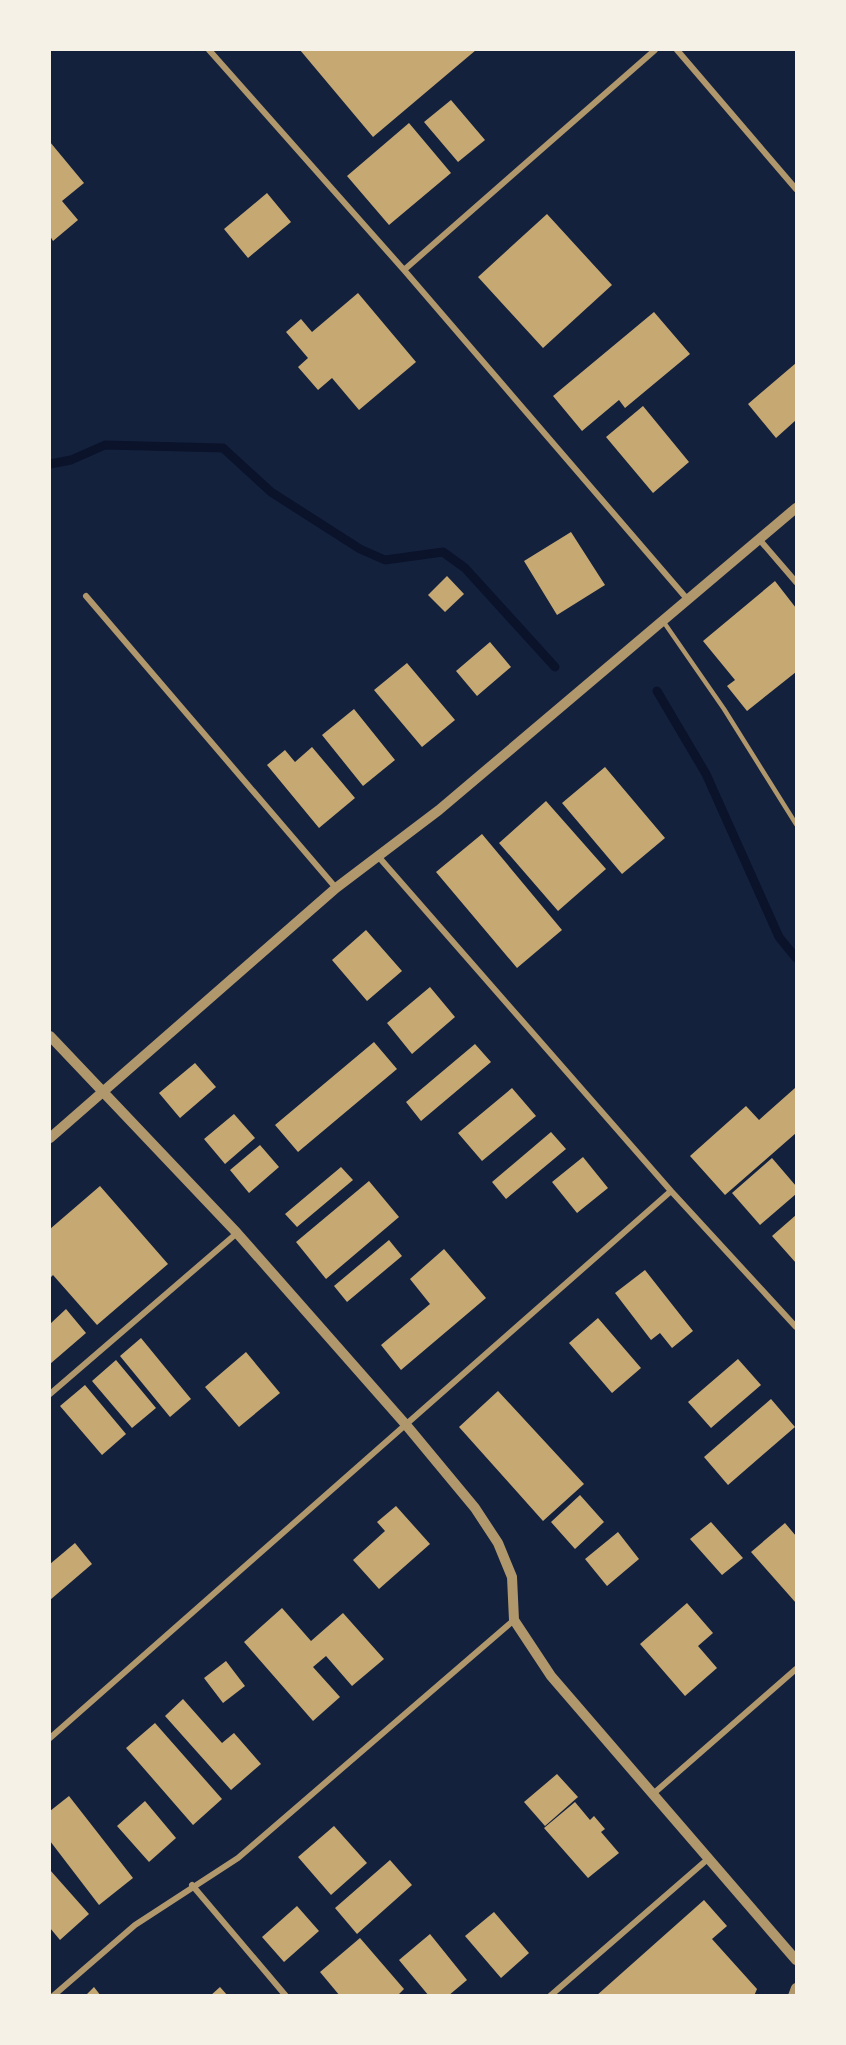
<svg xmlns="http://www.w3.org/2000/svg" width="846" height="2045" font-family="Literata,serif">
<rect width="100%" height="100%" fill="#14213d"/>
<g fill="none" stroke-linecap="round" stroke-linejoin="round">
<path stroke="#0b132b" stroke-width="9" d="M50,464L71,460L105,445L223,448L271,492L360,549L385,560L443,552L465,568L555,667
M657,691L706,774L779,937L796,958"/>
</g>
<path fill="#c6a872" d="M300,50H476L373,137Z
M451,100L485,140L458,162L424,122Z
M409,123L451,173L389,225L347,176Z
M50,142L84,183L62,201L78,220L53,241L50,236Z
M267,193L291,222L248,258L224,229Z
M547,214L612,285L543,348L478,277Z
M358,293L416,362L359,410L332,378L318,390L298,367L308,358L286,332L301,319L312,332Z
M654,312L690,354L625,408L619,400L582,431L553,396Z
M796,363V420L776,438L748,404Z
M643,406L689,462L653,493L606,437Z
M571,532L605,585L557,615L524,561Z
M447,576L464,594L445,612L428,595Z
M775,581L796,608V672L747,711L727,686L735,680L703,641Z
M490,642L511,667L477,696L456,671Z
M407,663L455,720L422,747L374,690Z
M354,709L395,760L363,786L322,735Z
M312,747L355,798L319,828L267,765L285,750L295,762Z
M605,767L665,838L622,874L562,803Z
M546,801L606,869L558,911L499,843Z
M482,834L562,930L517,968L436,872Z
M366,930L402,971L367,1001L332,960Z
M430,987L455,1017L412,1054L387,1023Z
M374,1042L397,1069L298,1152L275,1125Z
M475,1044L491,1062L421,1121L406,1102Z
M195,1063L216,1087L180,1118L159,1093Z
M512,1088L536,1116L482,1161L458,1133Z
M795,1088L796,1133L725,1195L690,1156L746,1106L759,1120Z
M234,1114L255,1138L225,1164L204,1139Z
M551,1132L566,1149L506,1199L492,1182Z
M260,1145L279,1167L249,1193L230,1170Z
M583,1157L608,1188L577,1213L552,1182Z
M772,1158L796,1186V1194L760,1225L732,1193Z
M341,1167L353,1180L297,1227L285,1214Z
M369,1181L399,1217L326,1279L296,1242Z
M100,1186L168,1264L97,1325L53,1275L50,1278V1229Z
M796,1215V1263L772,1236Z
M389,1240L402,1256L347,1302L334,1286Z
M444,1249L486,1298L401,1370L381,1345L430,1304L410,1279Z
M645,1270L693,1331L672,1348L660,1333L651,1340L615,1293Z
M66,1309L86,1333L50,1364V1324Z
M598,1318L641,1368L612,1393L569,1343Z
M141,1338L191,1399L170,1417L120,1356Z
M246,1352L280,1393L239,1427L205,1387Z
M738,1359L761,1385L711,1428L688,1402Z
M116,1360L156,1408L132,1428L92,1381Z
M85,1385L126,1434L102,1455L60,1406Z
M498,1391L584,1484L543,1521L459,1427Z
M771,1399L795,1427L728,1485L704,1457Z
M580,1495L604,1522L575,1549L551,1522Z
M396,1506L430,1544L379,1589L353,1560L385,1531L377,1522Z
M711,1522L743,1558L722,1575L690,1539Z
M785,1523L796,1536V1603L751,1552Z
M618,1532L639,1559L607,1586L585,1559Z
M75,1543L92,1564L50,1600V1564Z
M687,1603L713,1633L698,1646L717,1668L685,1696L640,1644Z
M282,1608L311,1641L343,1613L384,1659L352,1686L326,1656L313,1667L340,1697L313,1721L244,1642Z
M226,1661L245,1686L223,1703L204,1678Z
M183,1699L222,1743L234,1733L261,1764L231,1790L165,1716Z
M155,1723L222,1799L193,1825L126,1748Z
M557,1774L578,1797L545,1826L524,1802Z
M69,1796L133,1878L99,1905L50,1841V1811Z
M145,1801L176,1838L149,1862L117,1826Z
M575,1802L590,1820L594,1816L605,1829L601,1832L619,1853L588,1878L544,1828Z
M334,1826L367,1863L331,1895L298,1857Z
M390,1860L412,1885L357,1934L335,1908Z
M50,1870L89,1914L60,1940L50,1928Z
M704,1900L727,1926L712,1939L757,1989L754,1996H596Z
M297,1906L319,1931L284,1962L262,1937Z
M494,1912L529,1953L501,1978L465,1936Z
M430,1934L467,1980L448,1996H429L399,1960Z
M360,1938L404,1989L397,1996H340L320,1972Z
M94,1987L101,1996H85Z
M220,1987L228,1996H210Z"/>
<g fill="none" stroke-linecap="round" stroke-linejoin="round">
<path stroke="#b1986c" stroke-width="4.5" d="M663,621L724,709L796,824"/>
<path stroke="#b1986c" stroke-width="6" d="M209,50L404,270L688,600
M677,50L796,189
M404,270L655,50
M759,539L796,582
M86,596L336,888
M377,855L671,1191L796,1327
M50,1394L237,1233
M50,1738L671,1191
M653,1794L796,1669
M192,1885L286,1996
M53,1996L135,1925L238,1858L514,1620
M550,1996L709,1858"/>
<path stroke="#b1986c" stroke-width="10" d="M50,1036L237,1233L407,1426L475,1508L498,1543L512,1577L514,1620L551,1676L796,1960
M50,1138L336,888L439,810L796,508
M793,1996L796,1988"/>
</g>
<rect width="846" height="2045" fill="none" stroke="#f6f1e7" stroke-width="102"/>
</svg>
